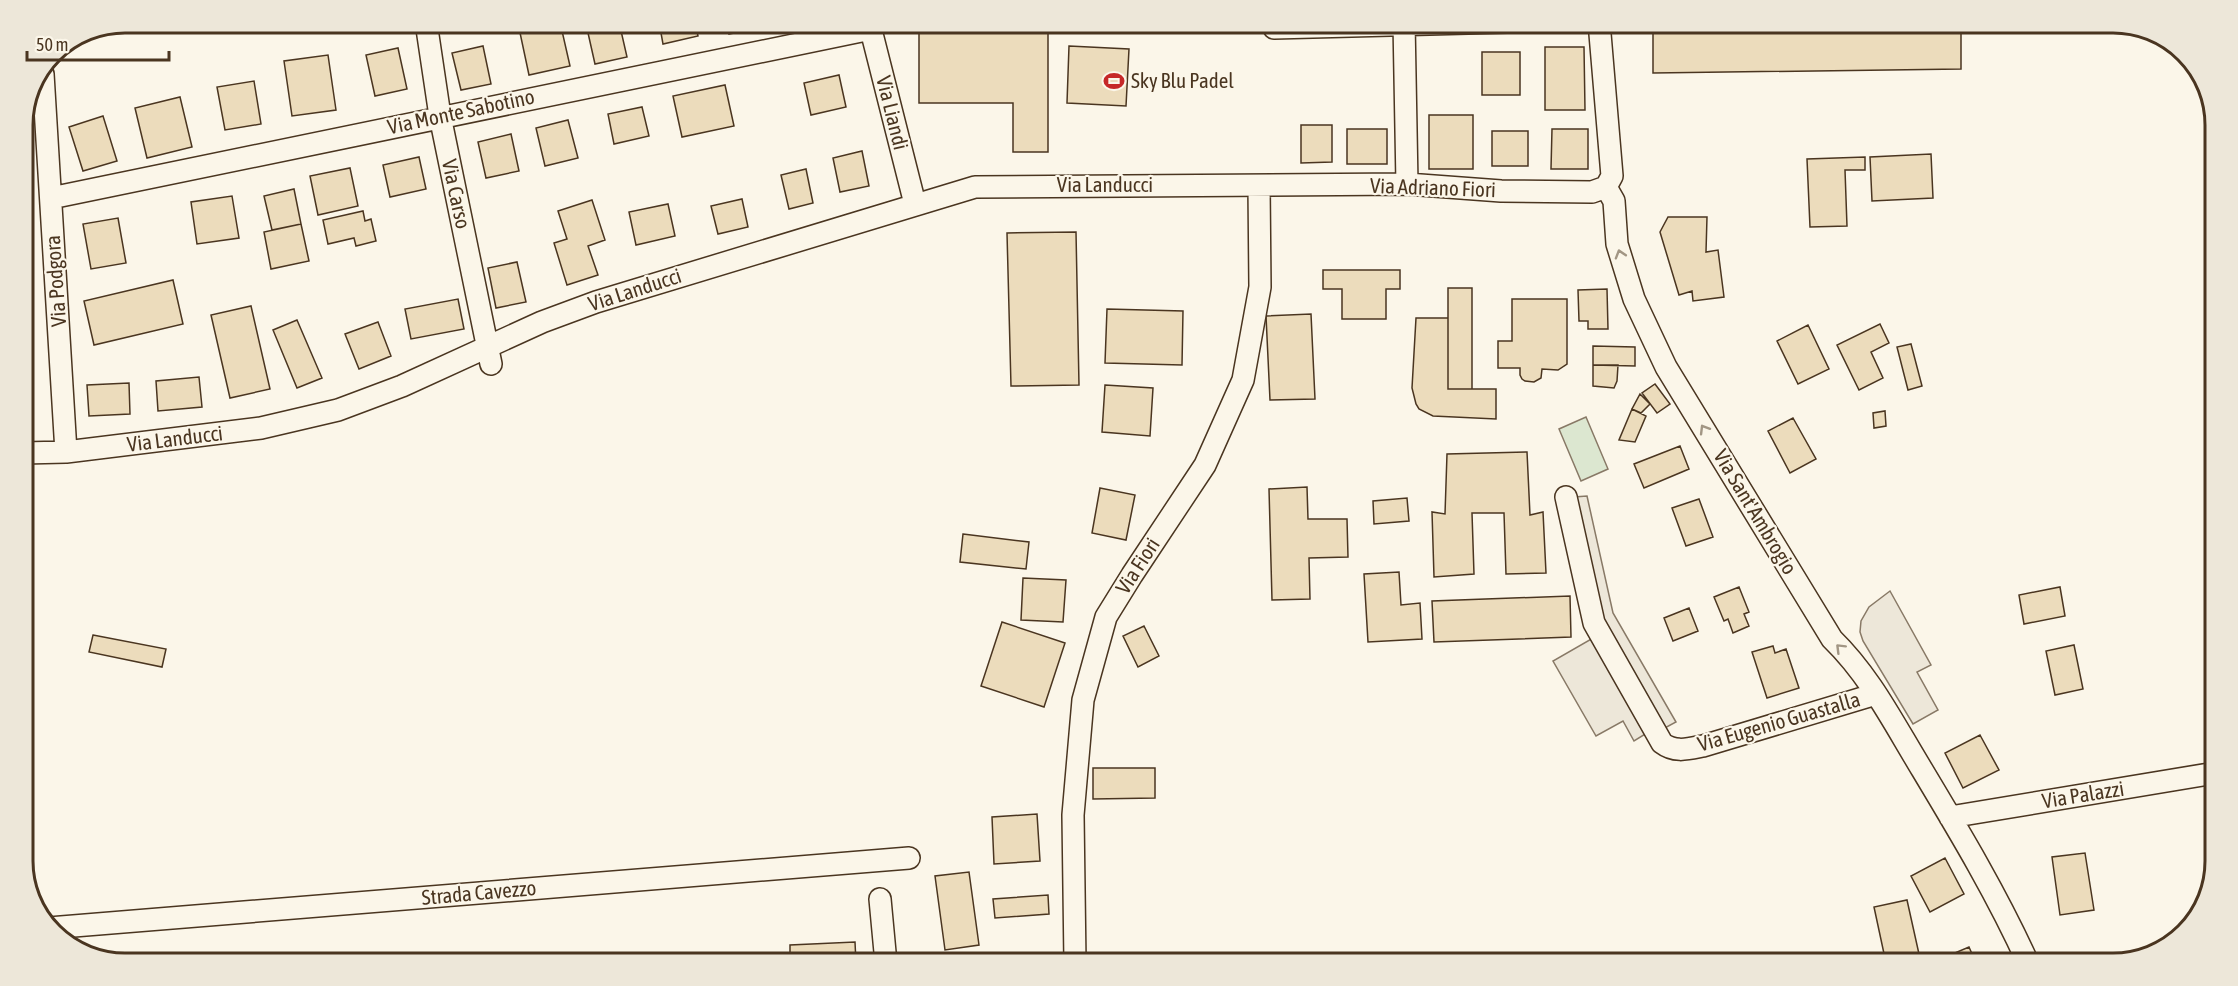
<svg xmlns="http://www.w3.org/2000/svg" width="2238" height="986" font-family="'Asap Condensed',sans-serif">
<rect width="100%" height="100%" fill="#fbf6e9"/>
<path fill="#dce7d0" stroke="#887966" stroke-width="1.5" d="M1586,417L1608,469L1581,481L1559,429Z"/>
<path fill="#ede7d9" stroke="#887966" stroke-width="1.5" d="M1587,496L1613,613L1676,722L1663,729L1599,618L1574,497Z
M1890,591L1931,665L1917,672L1938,710L1913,724L1863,641L1860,632L1861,621L1869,607Z
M1593,638L1647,733L1634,741L1623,721L1596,736L1553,661Z"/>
<path fill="#ecdcbc" stroke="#4a3520" stroke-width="1.5" d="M543,22H560L570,66L529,75L519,28Z
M594,22H619L627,57L595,64L586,24Z
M659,22H695L698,36L663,44Z
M727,22H762L763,27L729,34Z
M1653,22H1961V69L1653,73Z
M919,31H1048V152H1013V103H919Z
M483,46L491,84L461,90L452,53Z
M1069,46L1129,49L1126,106L1067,103Z
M1545,47H1584L1585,110H1545Z
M398,48L407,89L375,96L366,55Z
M1482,52H1520V95H1482Z
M328,55L336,110L292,116L284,61Z
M839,75L846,107L811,115L804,83Z
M254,81L261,124L225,130L217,87Z
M725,85L734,126L682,137L673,96Z
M180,97L192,147L147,158L135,108Z
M642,107L649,136L614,144L608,114Z
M1429,115H1473V169H1429Z
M103,116L117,161L83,171L69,127Z
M568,120L578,158L545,166L536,128Z
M1301,125H1332V162L1301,163Z
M1347,129H1387V164H1347Z
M1552,129H1588V169H1551Z
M1492,131H1528V166H1492Z
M511,134L519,171L486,178L478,142Z
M862,151L869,186L840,192L833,158Z
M1931,154L1933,198L1872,201L1870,157Z
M419,157L426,189L390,197L383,165Z
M1865,157V170H1845L1847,226L1810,227L1807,159Z
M350,168L358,206L318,215L310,176Z
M806,169L813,203L789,209L781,175Z
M294,189L301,224L272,230L264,196Z
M232,196L239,238L197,244L191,202Z
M742,199L748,227L718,234L711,206Z
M592,200L605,240L588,246L598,275L567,285L554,243L567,239L558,211Z
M668,204L675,236L636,245L629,212Z
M363,211L365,221L371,219L376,241L356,246L354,238L328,244L323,220Z
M1668,217H1707L1706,252L1718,250L1724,297L1693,301L1692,291L1679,295L1660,232Z
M118,218L126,263L91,269L83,224Z
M301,224L309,261L271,269L264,232Z
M1076,232L1079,385L1011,386L1007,233Z
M517,262L526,302L496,308L488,268Z
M1323,270H1400V289H1386V319H1342V289H1323Z
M173,280L183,324L94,345L84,301Z
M1448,288H1472V389H1448Z
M1607,289L1608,329H1588V321H1579L1578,290Z
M458,299L464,329L411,339L405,309Z
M1512,299H1567V364L1558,370L1542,369L1541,378L1534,382L1525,381L1522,379L1520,375V368H1498V341H1512Z
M251,306L270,389L230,398L211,315Z
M1107,309L1183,311L1182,365L1105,363Z
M1311,314L1315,399L1270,400L1266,316Z
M1416,318H1448V389H1496V419L1433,416L1419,409L1416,404L1412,388Z
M297,320L322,378L297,388L273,330Z
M378,322L391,356L359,369L345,334Z
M1880,324L1889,343L1871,352L1883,378L1859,390L1837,345Z
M1808,325L1829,369L1798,384L1777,341Z
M32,331L33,358L23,359V332Z
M1911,344L1922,386L1908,390L1897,347Z
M1593,346L1635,347V366L1593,365Z
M1593,365H1618L1617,381L1614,388L1593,386Z
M199,377L202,407L158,411L156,381Z
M129,383L130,414L89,416L87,385Z
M1655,384L1670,404L1657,413L1642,393Z
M1105,385L1153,388L1150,436L1102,432Z
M23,387L32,388L30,417L23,416Z
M1640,394L1650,404L1641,413L1632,409Z
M1632,409L1646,416L1635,442L1619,440Z
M1885,411L1886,426L1874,428L1873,413Z
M1793,418L1816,459L1790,473L1768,431Z
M1680,446L1689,469L1644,488L1634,464Z
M1527,452L1530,515L1543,512L1546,573L1506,574L1504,513H1472L1474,574L1434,577L1432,512L1445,514L1447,454Z
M1307,487L1308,519H1347L1348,557L1309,558L1310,599L1272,600L1269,489Z
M1100,488L1135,495L1126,540L1092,533Z
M1407,498L1409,521L1374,524L1373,501Z
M1699,499L1713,537L1686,546L1672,508Z
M963,534L1029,542L1026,569L960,562Z
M1399,572L1401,605L1420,603L1422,639L1368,642L1364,574Z
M1023,578L1066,580L1063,622L1021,620Z
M1739,587L1749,612L1744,614L1749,626L1733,633L1728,619L1724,621L1714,597Z
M2060,587L2065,616L2024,624L2019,595Z
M1570,596L1571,637L1434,642L1432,601Z
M1689,608L1698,631L1673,641L1664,618Z
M1002,622L1065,643L1044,707L981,686Z
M1144,626L1159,656L1138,667L1123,636Z
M93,635L166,649L162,667L89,652Z
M2074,645L2083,689L2055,695L2046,651Z
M1773,646L1775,653L1786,649L1799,688L1767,698L1752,652Z
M1980,735L1999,770L1963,788L1945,753Z
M1093,768H1155V798L1093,799Z
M1037,814L1040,861L994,864L992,817Z
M2085,853L2094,910L2060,915L2052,857Z
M1945,858L1964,894L1930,912L1911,876Z
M969,872L979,945L945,950L935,876Z
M1048,895L1049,914L995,918L993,899Z
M1907,900L1921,963H1886L1874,907Z
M855,942L856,963H790V945Z
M1969,947L1976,963H1940L1938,960Z
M1032,954L1033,963H995V958Z"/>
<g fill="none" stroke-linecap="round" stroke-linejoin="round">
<g stroke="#4a3520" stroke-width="24">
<path id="minor" d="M426,22L440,116L491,364
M869,22L915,204
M1404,22L1407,184
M1599,22L1612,176L1606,187
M1274,28L1507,22
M43,74L66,452
M1606,187L1614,201L1617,244L1634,299L1666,367L1832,639C1869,675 1892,720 1918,763C1957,828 1997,894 2028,963
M51,198L871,29
M23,453L66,452L261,428L338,410L402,386L542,322L596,302L975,187L1407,184L1501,191L1592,192L1606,187
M1566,497L1594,623L1662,743C1675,753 1688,749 1703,746L1876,694
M1950,817L2215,773
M880,899L886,963
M49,928L909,858
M1075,963L1073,815L1083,700L1106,617L1132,575L1205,465L1243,380L1260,287L1259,186"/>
</g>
<use href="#minor" stroke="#fbf6e9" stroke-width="21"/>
</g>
<defs><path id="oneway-chevron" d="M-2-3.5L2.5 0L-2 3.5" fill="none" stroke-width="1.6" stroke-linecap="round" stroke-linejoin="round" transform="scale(1.5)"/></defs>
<g stroke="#a29684">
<use href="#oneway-chevron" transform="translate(1620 254) rotate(-107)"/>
<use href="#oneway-chevron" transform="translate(1704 429) rotate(-121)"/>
<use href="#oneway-chevron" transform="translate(1840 648) rotate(-135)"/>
</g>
<defs>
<g id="stadium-bare" transform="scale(1.62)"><path d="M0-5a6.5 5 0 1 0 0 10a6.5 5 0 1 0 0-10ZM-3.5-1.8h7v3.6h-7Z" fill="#c62828" stroke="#fbf6e9" stroke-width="2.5" paint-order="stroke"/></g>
</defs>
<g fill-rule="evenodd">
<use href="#stadium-bare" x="1114" y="81"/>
</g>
<g text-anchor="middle" stroke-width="4.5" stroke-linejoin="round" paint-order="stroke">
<g font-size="21" fill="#4a3520" stroke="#fbf6e9" text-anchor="start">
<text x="1131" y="88">Sky Blu Padel</text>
</g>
<g font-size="21" fill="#4a3520" stroke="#fbf6e9">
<text transform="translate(461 112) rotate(-12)" y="7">Via Monte Sabotino</text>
<text transform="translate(892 113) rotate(76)" y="7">Via Liandi</text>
<text x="1105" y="192">Via Landucci</text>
<text transform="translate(1433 188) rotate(2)" y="7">Via Adriano Fiori</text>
<text transform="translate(456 194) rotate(78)" y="7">Via Carso</text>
<text transform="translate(56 281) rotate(-94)" y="7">Via Podgora</text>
<text transform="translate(635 290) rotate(-18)" y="7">Via Landucci</text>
<text transform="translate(175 439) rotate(-7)" y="7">Via Landucci</text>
<text transform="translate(1755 512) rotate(59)" y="7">Via Sant'Ambrogio</text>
<text transform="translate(1138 566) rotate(-57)" y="7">Via Fiori</text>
<text transform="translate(1779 722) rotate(-16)" y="7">Via Eugenio Guastalla</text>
<text transform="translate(2083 795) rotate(-9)" y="7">Via Palazzi</text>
<text transform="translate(479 893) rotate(-5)" y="7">Strada Cavezzo</text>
</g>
</g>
<path d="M0 0H2238V986H0ZM125 33H2113A92 92 0 0 1 2205 125V861A92 92 0 0 1 2113 953H125A92 92 0 0 1 33 861V125A92 92 0 0 1 125 33Z" fill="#ede7d9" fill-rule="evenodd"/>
<path fill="none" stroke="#4a3520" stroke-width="3" d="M125 33H2113A92 92 0 0 1 2205 125V861A92 92 0 0 1 2113 953H125A92 92 0 0 1 33 861V125A92 92 0 0 1 125 33Z"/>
<path d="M27 51v9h142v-9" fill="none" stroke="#4a3520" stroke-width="3"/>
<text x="36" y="51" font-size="18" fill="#4a3520" stroke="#fbf6e9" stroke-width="4.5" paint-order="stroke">50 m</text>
</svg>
